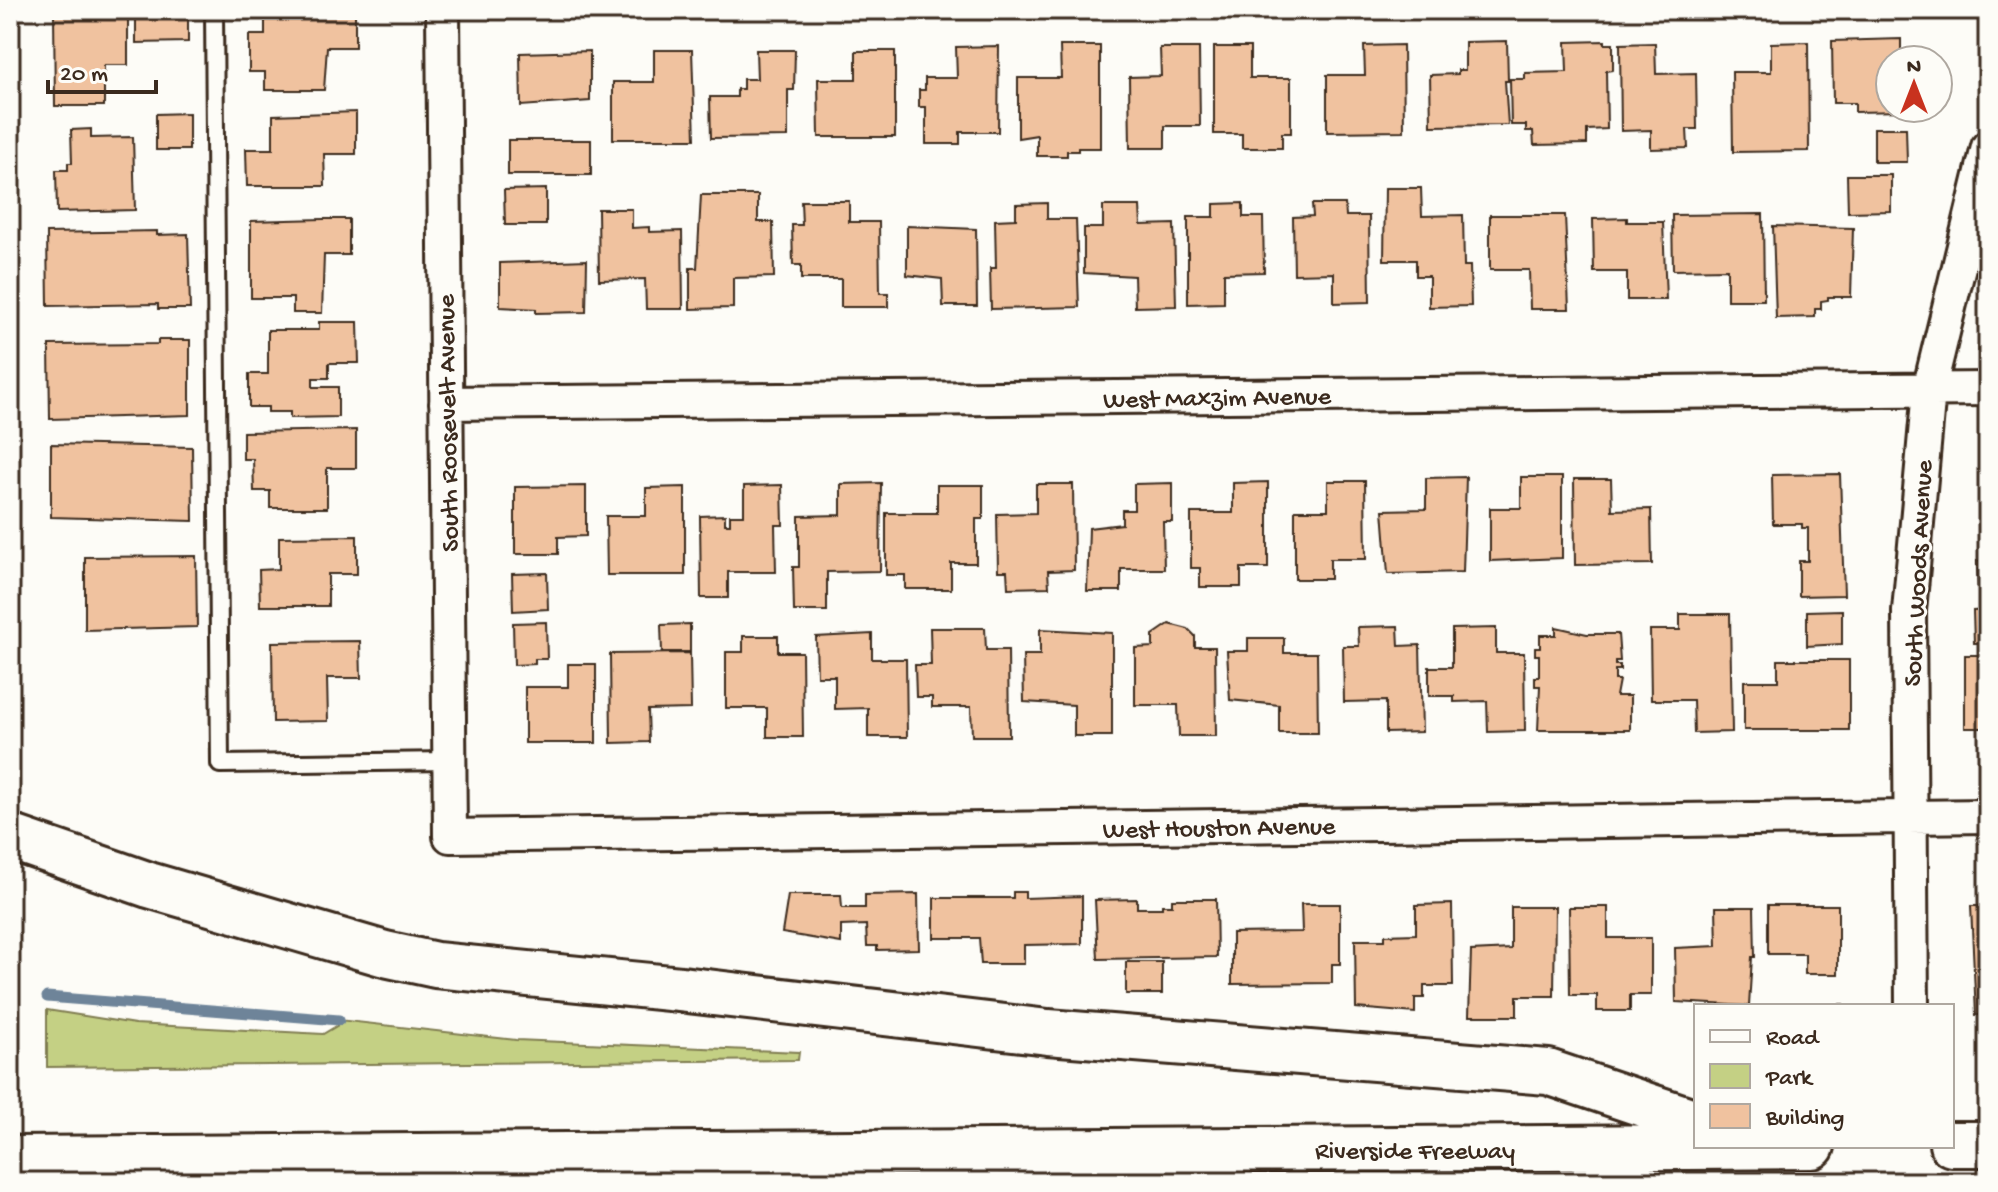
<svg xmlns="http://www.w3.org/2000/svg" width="1998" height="1192" font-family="'Gochi Hand',sans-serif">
<rect width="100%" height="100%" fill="#fdfcf7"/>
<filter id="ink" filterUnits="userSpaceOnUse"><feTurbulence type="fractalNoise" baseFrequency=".0125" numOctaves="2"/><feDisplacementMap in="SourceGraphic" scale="16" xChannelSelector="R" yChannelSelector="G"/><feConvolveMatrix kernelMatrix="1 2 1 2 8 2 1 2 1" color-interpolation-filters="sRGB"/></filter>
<g filter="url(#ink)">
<path fill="#c4d084" stroke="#807d51" stroke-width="2" d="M47,1010L135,1024L323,1034L338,1025L339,1020L516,1040L799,1052L798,1060L47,1067Z"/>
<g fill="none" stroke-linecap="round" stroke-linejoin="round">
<path stroke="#6e8499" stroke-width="11" d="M47,997L339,1020"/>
</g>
<path fill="#f0c29f" stroke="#3b2a1e" stroke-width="2" d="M136,10H188V42L136,43Z
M265,10H355V47H327L324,90H265V72H249V35H265Z
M54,13H100V17H128V65H104V106H55Z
M1901,39V60H1890V108H1904V111L1855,112V103H1833L1832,41Z
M1507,41L1508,81H1505L1508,125L1431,126L1430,75L1458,74V70H1465V42Z
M1605,41V44H1613V70L1606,71L1607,129L1587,130V144L1534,145L1533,131H1526V125H1511L1510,79H1525V73L1567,72L1566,42Z
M1808,42L1809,151L1733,152L1732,72H1771V43Z
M1655,43L1656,74L1696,73L1697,129H1687L1688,148L1651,149V130L1621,131L1620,44Z
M1403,45L1404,131L1327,132V75H1365L1364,46Z
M999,46L998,132H960V144H926V107H919V90H925V78H957L956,47Z
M1060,46H1100V148H1078V151H1067V156H1037V135L1018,138V78H1061Z
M1214,47H1250V78H1291V133H1282V148H1242V134H1214Z
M1160,48H1199L1200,126H1165V148H1130L1129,77L1161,76Z
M654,50H692L695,139H613V82H654Z
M756,50H795L794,90H788V137L711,138L710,97H737V89H743V79H757Z
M590,51V101L521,106L520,53Z
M856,51H895V137H819L818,79H856Z
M356,112V154H324L325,186H247L246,149H273V115Z
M189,113V150H156V114Z
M1874,128H1906L1907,162H1874Z
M91,129V138L133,137L135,210L57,212L56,170H68V163H72L71,130Z
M508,140H591V175H508Z
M1847,175H1891V211L1848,212Z
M1385,188H1421L1422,216L1463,215L1464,266H1470L1471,306L1429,307V276H1416V260H1384Z
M546,189V225H505L504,190Z
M701,195H758V222H773L774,277L733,278V308L690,309V268H697Z
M801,201H849V222H879L880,293H888V307H841V279H801V265H793L792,225H802Z
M1047,203V219H1076L1079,307L991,309L990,268H996L995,220L1016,219V204Z
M1243,203V217H1263L1264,272L1224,273V303L1188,304V217H1214V204Z
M1312,204H1345L1346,216H1369L1370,302L1334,303V273L1294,274L1293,217L1313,216Z
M1103,206H1140L1141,225L1174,224L1176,306L1135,307L1134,276L1084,273V228H1103Z
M598,209H632V228L649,227V232L682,231L683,309H646L645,279L599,280Z
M1763,214L1764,300H1727V269L1673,270L1672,215Z
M1490,215H1565L1569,309H1530L1529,270H1490Z
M1627,218V222H1663L1666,300H1627V272H1594L1593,219Z
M323,219H349V255H324L322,313H293V298H251V221Z
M907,226L976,229L977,306H943L942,279L907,275Z
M1773,226L1853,228L1851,297H1828V300L1821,301V309H1815V317L1776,318Z
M157,231V235L188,234L190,309H158V304L48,306L47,233Z
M587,260L586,312L536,313V309L500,307V263Z
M319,322H358L359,363H329V378H313V387H338V417L290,418V412H268V407H249V374H268V330H319Z
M158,340H190V415L50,419L49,345L158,344Z
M356,430V468H327V508H270V491H254L253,459H243V432Z
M51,444L192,447L193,521L51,517Z
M1840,474L1844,595L1799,596V561H1808V528H1802V524H1773L1772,475Z
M1466,477L1463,572L1388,574L1383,510L1426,509V478Z
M1521,477H1562V558L1490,561V508H1521Z
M1574,479H1611L1612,510L1651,509L1652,564L1575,565Z
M1328,481H1365L1366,559H1330V579H1295V510H1328Z
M1268,482V568H1241V587H1200V568H1191V513H1233V483Z
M881,483L880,571L827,572V611H794L793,567H799V516L841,515V484Z
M1172,483V522H1163L1164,569H1121V591H1087L1089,528L1122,524V510H1134V484Z
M1036,484H1073L1074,570L1048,571L1049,587L1008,588L1007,571H998L997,514L1036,513Z
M782,485L783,525H775L776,572H728V598H701L700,516L725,515V524H730V515H744V486Z
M937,485H983V519H976V563H951V589H905V575H886V513H937Z
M586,486V536L558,537V554H515V487Z
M685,487V575H607L606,516H646V488Z
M357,536V574H328V606H260L259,570L279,569V537Z
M196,556L197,627L85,630V557Z
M1977,561H1988V595L1978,594Z
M547,573L548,609L513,611L512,574Z
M1842,610V644L1807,646V611Z
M1988,610V643H1974L1973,611Z
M1680,614H1730L1732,732L1694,733L1693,700H1651L1650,630H1680Z
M546,622L547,659H535V664L514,665L513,623Z
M690,624V652H662L661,625Z
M1169,624L1188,629L1195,636V647H1215L1216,736H1179L1178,705H1135V648L1153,647V635Z
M1398,626L1399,646L1420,645L1422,732L1386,733V701L1344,702L1343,646H1359L1358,627Z
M1556,627L1587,634H1618L1620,661H1615V665H1620V670H1615V680H1619L1616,696H1630V730H1538L1540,686H1535V677H1539V655H1535V648H1540V635H1556Z
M930,628H985L986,650H1008L1009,736H972L971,707H932V697H916L915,665H931Z
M1496,628V653H1524L1525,731L1488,732L1487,701L1454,702V696H1429V667H1452V629Z
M1040,629L1112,633V736H1074V705L1024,702L1023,655H1040Z
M872,634V659H906L907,737H868V708L835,709V676H817L816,637Z
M743,636H778V652H802L803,737H767V708H726V652H743Z
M1248,638H1284V653H1317L1318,733H1279V705L1230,700L1227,651H1248Z
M360,641L361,678H327L328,721L273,722L272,642Z
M690,653L691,709L648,710L649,742L611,743L610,654Z
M1965,655H1988V728H1965Z
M1778,660H1849V730H1744V681H1778Z
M568,664H596V743H525V687H568Z
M1013,892H1025V898L1082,896V944L1024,945V964H981L979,938H934V898H1013Z
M918,894L919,949L877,950V946H867L866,925L841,926V943L782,933L788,895H841L842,908H865V895Z
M1137,899V908H1162V905H1172V899H1216L1217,957L1098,959L1095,900Z
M1301,904H1340V964H1332V983L1232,984V933L1302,932Z
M1452,904L1453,986H1424V998H1415V1013L1356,1008L1355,940H1385V935L1416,934V905Z
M1768,905H1838V974H1805V954H1768Z
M1971,906H1988V1015H1976Z
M1511,907H1555L1554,996H1517V1016H1469L1471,951L1511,949Z
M1569,907H1608V938H1651V995H1630V1011H1597V995H1570Z
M1716,907H1754L1755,957H1752L1749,1006L1676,1002L1675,948L1717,946Z
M1126,962H1162V994H1126Z
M1810,1004H1843V1006H1810Z"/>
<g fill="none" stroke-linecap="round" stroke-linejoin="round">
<g stroke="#3b2a1e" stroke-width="22">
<path id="lane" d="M214,10L220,764L450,761"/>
</g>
<g stroke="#3b2a1e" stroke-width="38">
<path id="street" d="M443,10L450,836L1988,816
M446,403L1988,389
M1912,1006L1909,611L1929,390L1988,147"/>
</g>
<g stroke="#3b2a1e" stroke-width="50">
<path id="highway" d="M10,837L149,885L385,954L436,965L680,989L1048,1032L1548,1072L1696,1122
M1952,1144H1988
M10,1159L1812,1146"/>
</g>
<use href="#lane" stroke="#fdfcf7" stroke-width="16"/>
<use href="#street" stroke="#fdfcf7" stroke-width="32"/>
<use href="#highway" stroke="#fdfcf7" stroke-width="44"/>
</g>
</g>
<g text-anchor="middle" stroke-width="6" stroke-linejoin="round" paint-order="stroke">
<g font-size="26" fill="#3b2a1e" stroke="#fdfcf7">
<text transform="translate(1217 396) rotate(-1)" y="9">West Maxzim Avenue</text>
<text transform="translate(446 423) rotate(-91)" y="9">South Roosevelt Avenue</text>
<text transform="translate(1916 573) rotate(-87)" y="9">South Woods Avenue</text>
<text transform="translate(1219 826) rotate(-1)" y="9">West Houston Avenue</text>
<text x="1415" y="1158">Riverside Freeway</text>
</g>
</g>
<rect width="1998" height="1192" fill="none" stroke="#fdfcf7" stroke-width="40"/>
<rect x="20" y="20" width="1958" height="1152" fill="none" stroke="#3b2a1e" stroke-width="3" filter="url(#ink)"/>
<rect x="1694" y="1004" width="260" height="144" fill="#fdfcf7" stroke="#afa8a0" stroke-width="2"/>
<rect x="1710" y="1030" width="40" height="12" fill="#fdfcf7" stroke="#afa8a0" stroke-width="2"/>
<text x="1766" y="1044" font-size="24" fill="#3b2a1e">Road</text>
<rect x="1710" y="1064" width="40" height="24" fill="#c4d084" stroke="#afa8a0" stroke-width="2"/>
<text x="1766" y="1084" font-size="24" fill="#3b2a1e">Park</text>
<rect x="1710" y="1104" width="40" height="24" fill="#f0c29f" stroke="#afa8a0" stroke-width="2"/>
<text x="1766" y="1124" font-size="24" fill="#3b2a1e">Building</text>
<g transform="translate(1914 84)"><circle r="38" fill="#fdfcf7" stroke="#afa8a0" stroke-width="2"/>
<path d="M0-6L14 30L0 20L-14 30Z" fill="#c8321e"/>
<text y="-12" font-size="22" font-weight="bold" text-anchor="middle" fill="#3b2a1e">N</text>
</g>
<path d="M48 80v12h108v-12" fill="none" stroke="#3b2a1e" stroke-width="4"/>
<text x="60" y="80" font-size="24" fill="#3b2a1e" stroke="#fdfcf7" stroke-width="6" paint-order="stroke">20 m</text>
</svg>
